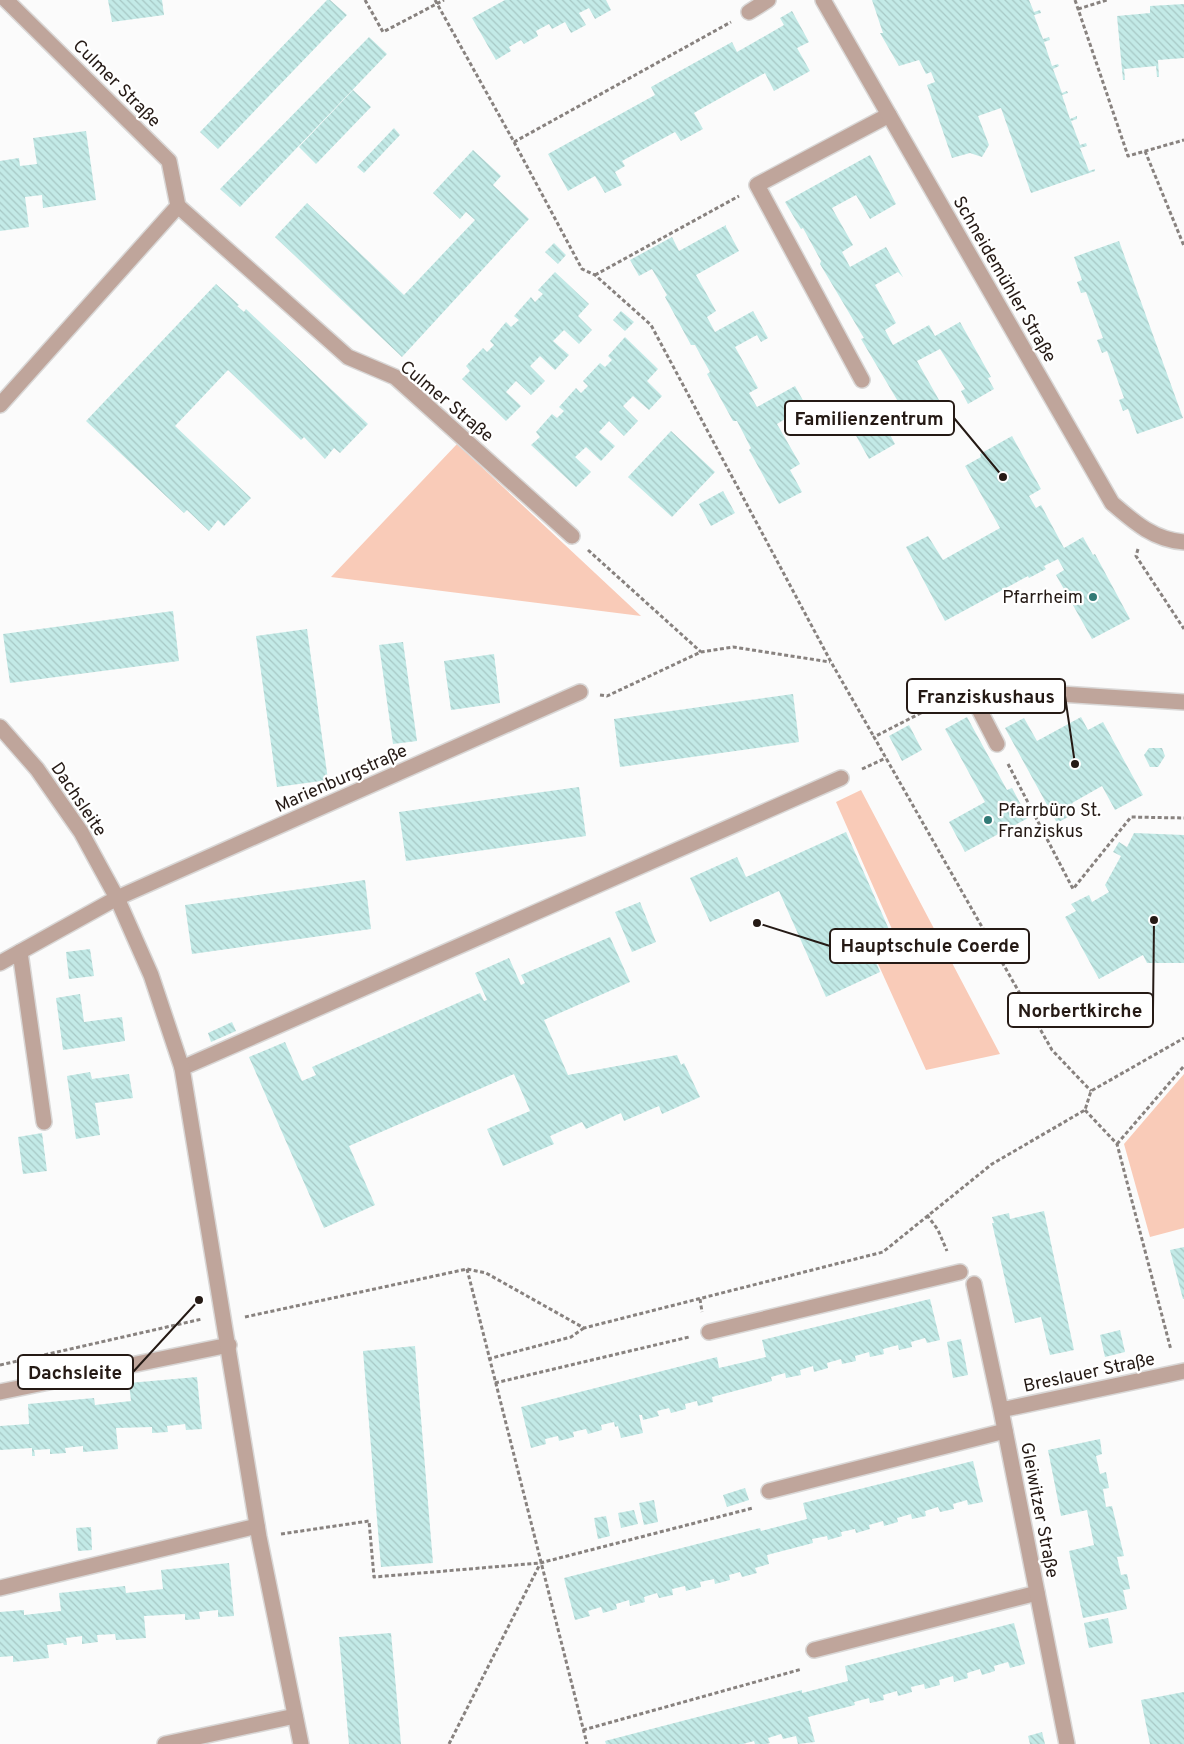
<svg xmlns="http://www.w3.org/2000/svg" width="1184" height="1744" font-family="Overpass,sans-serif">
<defs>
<pattern id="building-back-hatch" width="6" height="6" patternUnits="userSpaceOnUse" patternTransform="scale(1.25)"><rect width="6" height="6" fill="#c3eae7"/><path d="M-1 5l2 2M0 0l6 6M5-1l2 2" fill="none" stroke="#a7c8c5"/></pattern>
</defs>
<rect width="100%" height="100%" fill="#fbfbfb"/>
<path fill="#f9cbb8" d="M457,444L641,616L331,577Z
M861,790L1000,1054L926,1070L870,946L895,936L836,802Z
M1184,1074V1228L1150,1237L1124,1144Z"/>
<path fill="url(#building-back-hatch)" d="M108,0H162L164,15L112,22Z
M327,0H330L347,15L218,149L200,132Z
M505,0H606L611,10L595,19L589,8L579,13L586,25L571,33L565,22L552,29L549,24L536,31L538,36L524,44L521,40L509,47L511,51L496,60L472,18Z
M872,0H1029L1034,12L1040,10L1041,13L1034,15L1043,39L1049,37L1050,40L1044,42L1052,66L1058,64L1059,66L1053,69L1062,93L1067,91L1068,93L1062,95L1070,119L1077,116V119L1071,121L1080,145L1086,143L1087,146L1080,148L1089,171L1095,169V171L1031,193L1001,108L978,116L989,145L982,157L970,153L952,158L927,85L935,82L931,72L926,74L919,60L899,66L880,33H883Z
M1184,4V58L1158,60L1159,77H1157L1156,66L1124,69L1125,80H1123L1117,16L1150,13V6Z
M792,11L809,42L797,48L810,71L774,91L765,73L699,110L694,113L703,129L681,141L675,132L622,161L625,166L615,172L622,185L605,193L595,176L568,191L548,154L655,95L651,87L732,42L737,52L784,25L780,18Z
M369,37L387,54L240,207L220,189Z
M353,90L371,107L316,164L299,147Z
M394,128L400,135L364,173L357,167Z
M86,131L96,200L43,208L42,195L25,197L29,227L0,231V161L19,158L20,166L37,164L33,138Z
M473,150L501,176L493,185L529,219L402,357L275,237L307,203L404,295L475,220L466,212L460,219L433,193Z
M870,155L896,204L870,219L856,195L832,208L853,245L842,252L850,267L886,247L903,277L898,272L875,285L896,323L885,330L893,345L929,325L935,336L960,322L991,377L988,378L994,389L968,404L961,391L965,389L940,349L917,361L939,400L905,419L903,417L906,415L861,339L864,338L820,264L821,261L803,228L801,229L785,202Z
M726,225V227L739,251L696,275L716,311L707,317L715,332L753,311L768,338L761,342L757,335L735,347L758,388L749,393L757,407L795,386L810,413L802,418L798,411L777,424L800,464L790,470L802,492L779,504L749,450L751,448L737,421H733L707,374L710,372L695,345H691L665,297L667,295L652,269L639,276L630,260L672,237L679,251Z
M1119,241L1183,418L1137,434L1128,409L1123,411L1119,400L1124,398L1107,351L1102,353L1097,340L1103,338L1086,292L1081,293L1077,282L1082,280L1074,257Z
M554,243L566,255L558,264L545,252Z
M555,272L589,304L578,316L592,330L579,344L564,330L553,341L569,355L555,370L540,356L530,366L545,381L531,395L516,381L506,392L521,406L506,421L462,379L470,371L466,366L483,348L487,352L494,345L490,341L506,322L511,327L519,320L514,316L531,297L535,302L543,294L538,290Z
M216,284L239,305L237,306L244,312L246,309L368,424L340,453L334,448L325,459L304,437L301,440L228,370L175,426L251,498L224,526L218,520L209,531L187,510L184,513L86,421Z
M621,311L634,322L625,331L613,320Z
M625,337L658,369L647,381L662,396L649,410L633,396L623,406L638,421L624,436L609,421L599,432L615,446L601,461L586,447L575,457L591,472L576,487L531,445L540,437L536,432L552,414L557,418L564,411L559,407L576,388L581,393L588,386L583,381L600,363L605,367L612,360L608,356Z
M881,418L895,444L869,459L854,432Z
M671,431L715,472L672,517L628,477Z
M1012,436L1041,489L1029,496L1036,508L1041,505L1064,548L1083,537L1093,555L1095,554L1130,619L1092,639L1056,575L1064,570L1058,559L1044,566L1046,569L1029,578L1028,576L945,621L906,547L928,536L943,560L1000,528L965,466L981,457L980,454Z
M723,491L735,513L711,526L699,504Z
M173,611L179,661L10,683L3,634Z
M307,629L328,780L277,787L256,636Z
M403,642L417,741L393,744L379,645Z
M494,654L500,703L451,710L444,661Z
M793,694L799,742L620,767L614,719Z
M967,717L1007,790L1012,788L1028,818L965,852L949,822L985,802L945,729Z
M1081,717L1088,730L1103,722L1143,795L1115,810L1102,786L1072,803L1077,812L1057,823L1005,728L1024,718L1037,741Z
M909,725L922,750L902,761L889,736Z
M1149,748H1162L1165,756L1158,767H1150L1144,755Z
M579,787L586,836L406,861L399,812Z
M846,832L891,934L868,944L880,972L826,997L779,891L710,922L690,878L737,857L746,877Z
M1134,833L1184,835V963H1147L1143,955L1099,979L1065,917L1076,911L1071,904L1089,895L1092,902L1109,892L1105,885L1121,856L1113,852L1119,842L1127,847Z
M365,880L371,929L192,954L185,905Z
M640,902L656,942L632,952L615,912Z
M610,937L630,982L544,1020L568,1075L677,1055L681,1065L684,1063L700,1097L662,1114L659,1106L624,1121L621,1113L586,1129L582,1122L550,1136L554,1144L503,1166L487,1129L530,1111L514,1074L349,1146L375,1205L324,1228L249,1057L285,1042L302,1081L316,1075L312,1067L480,993L484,1001L487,1000L475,973L509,958L521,985L525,983L521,975Z
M90,949L94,976L69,979L66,952Z
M80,994L84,1022L122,1017L125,1041L63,1050L56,998Z
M232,1022L236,1031L211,1042L208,1033Z
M90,1072L92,1079L129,1074L133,1098L95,1103L100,1135L76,1139L67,1076Z
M42,1133L47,1171L23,1174L18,1137Z
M1044,1211L1074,1350L1050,1355L1041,1317L1015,1323L992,1223H994L992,1217L1009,1213L1010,1219Z
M1184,1247V1299H1183L1170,1250Z
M930,1299L940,1340L927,1343L925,1338L911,1342L912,1347L899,1350L898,1345L883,1349L884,1354L870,1357L869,1352L855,1356L856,1361L842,1364L841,1359L827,1363L828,1368L814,1372L813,1366L800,1370L801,1375L786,1378L785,1373L771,1377L772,1381L712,1397L713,1402L698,1406L697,1401L685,1404L686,1409L671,1413L669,1408L657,1411L659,1416L643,1420L642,1415H639L643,1433L621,1438L618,1426L615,1427L614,1422L601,1425L602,1430L588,1434L586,1429L573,1432L574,1437L559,1441L558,1436L545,1439L546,1444L531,1448L521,1407L717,1357L719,1368L766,1357L762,1340Z
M1120,1330L1125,1352L1105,1357L1100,1335Z
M961,1339L968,1375L953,1378L947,1342Z
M415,1346L433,1563L381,1567L363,1351Z
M197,1377L202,1429L186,1430L185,1424L167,1426L168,1432L152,1433V1427L116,1428L118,1449L83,1452V1446L65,1448L66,1453L50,1454V1449L34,1450L35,1456H32V1448L0,1450V1426L29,1424L28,1404L94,1398L95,1405L131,1401L129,1383Z
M1100,1439L1102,1454L1096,1456L1100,1474L1106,1472L1109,1488L1103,1489L1106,1507L1112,1506L1124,1556L1117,1557L1121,1575L1127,1574L1130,1589L1123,1590L1127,1609L1083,1618L1069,1551L1094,1545L1087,1510L1061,1516L1048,1450Z
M973,1461L983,1502L968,1505L967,1500L953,1504L954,1509L940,1512L938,1507L925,1511L926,1516L912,1519L911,1514L897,1518L898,1522L884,1526L883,1521L869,1525L870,1529L856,1533L855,1529L841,1532L842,1536L828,1540L827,1536L812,1539L813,1543L767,1555L769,1564L755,1568L757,1573L742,1577L740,1572L729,1575L730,1580L715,1584L714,1579L700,1582L701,1587L686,1591L685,1586L672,1589L673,1595L659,1598L657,1593L644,1597L645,1602L630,1606L629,1600L616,1604L617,1609L603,1613L601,1607L588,1611L590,1616L575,1620L564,1578L760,1528L761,1531L807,1519L803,1503Z
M745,1488L749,1500L727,1507L723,1495Z
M654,1500L658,1522L644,1525L639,1503Z
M634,1510L638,1524L621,1528L618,1513Z
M606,1516L610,1536L598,1539L594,1518Z
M91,1527L92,1550L78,1551L76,1528Z
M229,1563L234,1616L218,1617V1610L199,1612L200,1619L185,1620V1614L144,1616L146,1638L116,1640L115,1634L97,1635L98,1642L82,1644V1636L66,1638L67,1645H64L63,1643L47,1645L49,1658L13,1662V1656L0,1657V1612L24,1610V1615L61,1611L59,1593L125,1586L126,1593L163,1589L161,1570Z
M1108,1618L1113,1643L1089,1648L1084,1623Z
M1014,1623L1025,1664L1010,1668L1008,1662L994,1666L995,1671L982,1675L980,1669L967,1673L968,1678L954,1682L953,1676L939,1680L940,1685L925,1689L924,1684L911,1687L912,1692L898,1696L897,1691L883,1695L884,1700L870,1703L869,1698L854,1702L855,1705L808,1717L815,1742L798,1744L796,1736L783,1739L781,1734L768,1738L770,1743L766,1744H755L754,1741L743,1744H606L605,1741L802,1690V1693L848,1681L845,1666Z
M391,1633L401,1744H349L339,1637Z
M1184,1692V1744H1150L1141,1700Z
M1042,1732L1045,1744H1030L1028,1736Z"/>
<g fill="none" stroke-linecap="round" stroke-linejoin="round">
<g stroke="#d9d7d6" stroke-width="18">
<path id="lane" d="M749,12L768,0
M862,380L757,185L889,115
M997,744L968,688L1184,702
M20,952L44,1122
M182,1068L841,778
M709,1332L960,1272
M0,1392L229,1345
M769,1491L1005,1431
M0,1588L257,1526
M814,1650L1037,1593
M165,1744L295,1716"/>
</g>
<g stroke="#d9d7d6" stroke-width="18">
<path id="street" d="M823,0L1112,503C1134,522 1154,540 1184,542
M178,206L348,357L395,377L572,536
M0,405L178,206L169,161L6,0
M0,727L37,769L81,832L117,898L151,975L182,1068L259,1537L301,1744
M0,963L117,898L580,692
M974,1284L1001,1410L1067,1744
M1001,1410L1184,1371"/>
</g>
<path stroke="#88827f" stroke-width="3" stroke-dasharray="4 2.5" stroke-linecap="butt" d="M365,0L383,32L444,0
M435,0L514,142L582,269L595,275L651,325L831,662L874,737
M1075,0L1128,156L1184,140
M1078,9L1107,0
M514,142L731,22
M1145,151L1184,246
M595,275L739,196
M1138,549L1136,556L1184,629
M588,550L701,652
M600,695L607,696L701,652L733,647L830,662
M950,698L874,737L1052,1050L1091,1091
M1008,764L1073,889L1131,817L1184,818
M862,769L886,758
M1085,1110L1117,1144L1171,1350
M1117,1144L1184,1066
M927,1215L938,1230L947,1251
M467,1269L587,1744
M700,1299L702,1312
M245,1317L467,1269L486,1273L584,1328L883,1252L992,1164L1085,1110L1091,1091L1184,1038
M488,1359L571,1337L584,1328
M0,1365L202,1319
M495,1383L689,1337
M281,1534L369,1521L374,1577L540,1563L753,1508
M583,1730L802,1669
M449,1744L540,1564"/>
<use href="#lane" stroke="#bfa59b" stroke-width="15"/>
<use href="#street" stroke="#bfa59b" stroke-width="15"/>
</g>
<g fill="#317a76" stroke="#fff" stroke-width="2">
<circle cx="1093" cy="597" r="5"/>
<circle cx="988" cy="820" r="5"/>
</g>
<g text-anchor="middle" stroke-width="4.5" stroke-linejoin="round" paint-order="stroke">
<g font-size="18" fill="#251a15" stroke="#fff">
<text transform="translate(117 83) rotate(45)" y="6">Culmer Straße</text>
<text transform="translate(1005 279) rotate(60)" y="6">Schneidemühler Straße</text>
<text transform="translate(447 401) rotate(40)" y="6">Culmer Straße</text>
<text transform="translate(341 778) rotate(-24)" y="6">Marienburgstraße</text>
<text transform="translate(79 799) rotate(56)" y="6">Dachsleite</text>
<text transform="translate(1089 1372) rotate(-12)" y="6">Breslauer Straße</text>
<text transform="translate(1040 1510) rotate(79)" y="6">Gleiwitzer Straße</text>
</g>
<g font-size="18" fill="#251a15" stroke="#fff" text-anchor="end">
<text x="1083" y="603">Pfarrheim</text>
<text x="998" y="816" text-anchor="start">Pfarrbüro St.<tspan x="998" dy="21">Franziskus</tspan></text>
</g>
</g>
<path fill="none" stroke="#251a15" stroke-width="2" d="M1003 477L954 418M1075 764L1065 696M757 923L830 946M1154 920L1153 1010M199 1300L133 1372"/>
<g fill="#251a15" stroke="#fff" stroke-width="2">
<circle cx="1003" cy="477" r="5"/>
<circle cx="1075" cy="764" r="5"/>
<circle cx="757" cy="923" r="5"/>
<circle cx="1154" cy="920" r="5"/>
<circle cx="199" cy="1300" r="5"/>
</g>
<g fill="#fff" stroke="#251a15" stroke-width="2">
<rect x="785" y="401" width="169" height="34" rx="5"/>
<rect x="907" y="679" width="158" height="34" rx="5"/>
<rect x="830" y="929" width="199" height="34" rx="5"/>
<rect x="1008" y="993" width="145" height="34" rx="5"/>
<rect x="18" y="1355" width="115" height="34" rx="5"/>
</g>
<g font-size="19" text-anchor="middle" font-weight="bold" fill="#251a15">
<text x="869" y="425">Familienzentrum</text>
<text x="986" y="703">Franziskushaus</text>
<text x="930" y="952">Hauptschule Coerde</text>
<text x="1080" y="1017">Norbertkirche</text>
<text x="75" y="1379">Dachsleite</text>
</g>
</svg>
